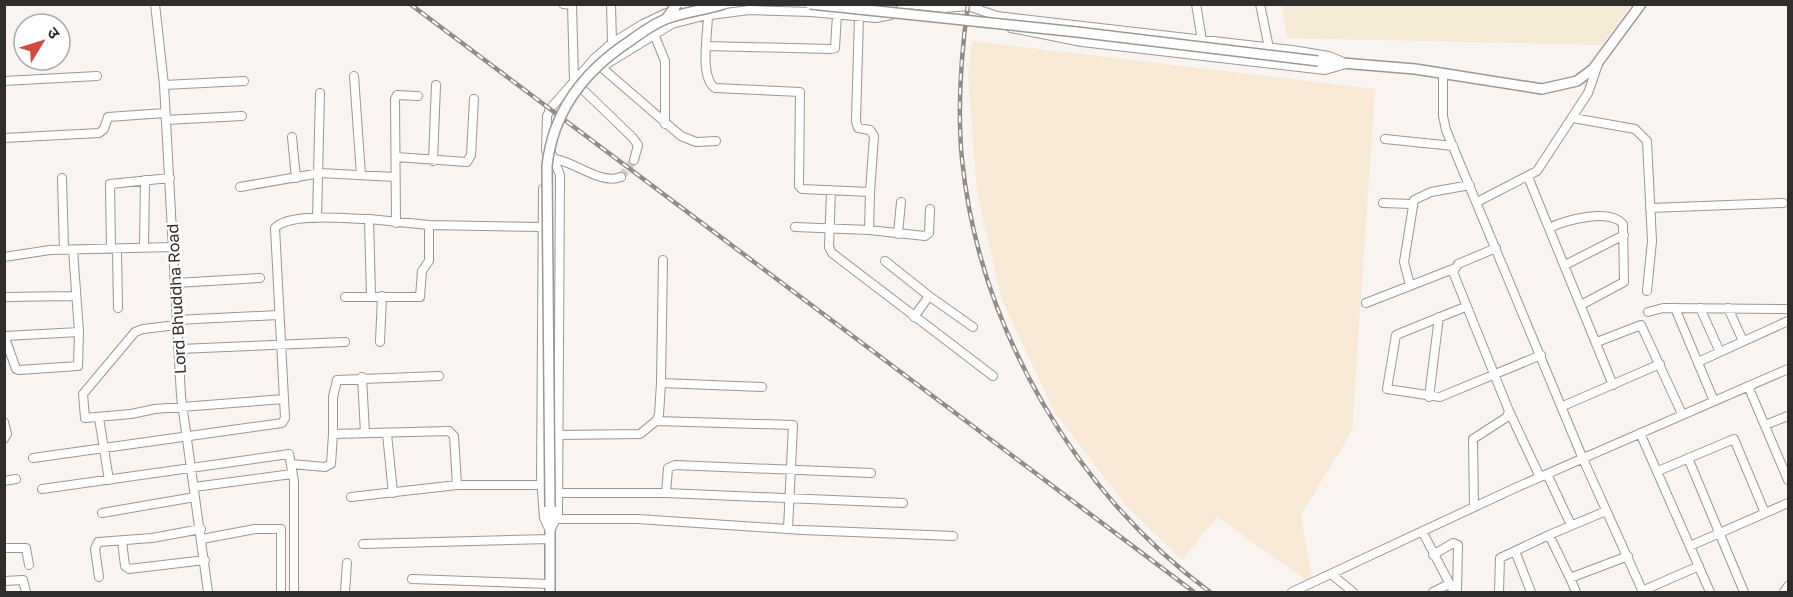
<svg xmlns="http://www.w3.org/2000/svg" width="1793" height="597" font-family="'Golos Text','Noto Sans Devanagari',sans-serif">
<rect width="100%" height="100%" fill="#f9f4f0"/>
<path fill="#f8e8d6" d="M972,41L1375,89L1352,431L1301,515L1313,585L1217,517L1182,560L1126,506L1054,411L1002,300L977,192L968,75Z"/>
<path fill="#f5ead5" d="M1282,5V4L1631,5L1602,45L1287,38Z"/>
<g fill="none" stroke-linecap="round" stroke-linejoin="round">
<path stroke="#d1ccc9" stroke-width="8" stroke-dasharray="8 4" stroke-linecap="butt" d="M621,177L634,160"/>
<g stroke="#9b9793" stroke-width="10">
<path id="minor" d="M155,4L164,85L181,396L208,592
M563,4L572,5
M572,4L574,81L632,137L638,145L634,160
M611,4L612,43
M907,4L944,8L968,6L997,16L1292,50L1329,56L1341,61
M1196,4L1202,40
M1260,4L1269,48
M708,15C708,33 699,77 715,88L800,92L799,186L802,189L870,192L869,230L795,227
M859,16L856,121L858,128L870,130L874,136L870,192
M1011,28L1082,42L1325,70L1346,64
M654,34L665,61V124
M707,46L831,49L835,48L837,14
M601,67L681,136L696,142L716,141
M600,68L672,24L703,16L749,10L811,12L876,18L891,15L908,5
M1443,75V116L1446,130L1583,459L1643,592
M354,76L361,175
M4,81L97,76
M164,85L244,81
M1573,118L1635,129L1647,141L1652,241L1647,291
M166,120L242,116
M292,137L296,178
M4,138L99,133L104,129L108,117L165,113
M1385,139L1453,146
M546,151L547,116L551,108L549,110L594,59L612,43L643,24L666,13L698,4
M396,157L467,162L471,155L474,99
M555,159C575,162 601,185 621,177
M433,161L436,85
M1528,177L1613,385
M62,178L64,250
M240,187L320,173L395,177
M543,189L541,477L544,518L550,531L558,514L560,175L550,150
M831,190L829,247L832,253L993,376
M1477,202L1537,171L1588,93L1598,64
M1383,203L1412,204
M1650,208L1783,203
M317,218L320,93
M396,223L395,99L397,95L418,96
M1549,228C1566,220 1609,208 1623,224L1624,282L1581,305
M869,230L925,236L929,233L930,209
M898,234L901,202
M144,247L145,180
M111,249L110,184L170,178
M117,249L118,308
M4,257L50,250L172,247
M885,261L929,296
M1565,265L1624,235
M175,283L260,278
M1410,285L1404,262L1414,200L1431,192L1470,185
M371,296L369,219L429,225L542,227
M4,297L76,296
M345,297H420L422,271L429,261V225
M1366,303L1453,269
M1465,307L1396,335L1387,389L1440,397L1541,355
M1675,308L1714,401
M1700,308L1720,352
M1728,308L1743,341
M1648,312L1663,308L1788,309
M914,317L929,296L973,327
M177,320L278,315
M177,325L143,329L135,332L83,394L85,418L131,414L155,409L284,399
M4,335L16,369L19,370L78,366L79,332
M5,336L79,332L73,250
M380,342L382,296
M1597,342L1641,325L1682,414
M179,349L345,342
M1698,362L1788,321
M439,376L337,380L333,397V434L449,431L454,436L457,485
M362,377L365,433
M661,383L762,387
M1748,386L1788,480
M1429,397L1439,317
M1563,406L1660,364
M1509,411L1540,477
M99,418L109,480
M656,421L793,425L788,529
M4,422L7,434L4,439
M1765,425L1788,416
M1640,433L1710,592
M387,434L393,493
M559,435L640,434L656,421L659,415L661,383L663,260
M33,458L282,423L285,418L275,228C289,212 347,219 369,219
M1688,458L1744,592
M291,464L325,467L331,464L333,434
M1658,471L1734,439L1765,513
M871,473L675,465L668,468L666,493L903,503
M1547,474L1571,525
M4,481L16,479
M194,487L292,474
M42,489L289,454L294,481V592
M558,493H666
M351,497L457,485H542
M1474,506L1473,439L1507,417L1509,411L1453,272L1458,264L1496,248
M102,513L195,497
M557,519H638L802,530L953,536
M1422,531L1454,592
M1549,535L1606,511
M202,539L255,529H281V592
M122,541L125,566L129,569L205,560
M363,544L550,539
M1690,546L1788,503
M4,548H26L29,565
M1515,551L1531,592
M1433,555L1453,543L1458,545L1457,592
M1331,574L1353,592
M99,577L95,549L98,542L152,538L201,529
M1570,578L1576,592
M412,579L550,584
M4,581L23,580L26,592
M1642,591L1699,566
M345,592L347,563
M1292,592L1515,488L1788,369
M1433,592L1449,584
M1499,592L1500,558L1549,535L1570,578L1628,556
M1784,592L1788,586"/>
</g>
<g stroke="#9b9793" stroke-width="12">
<path id="major" d="M1318,61L1415,69L1542,89L1577,81L1593,69L1641,4
M550,592V507"/>
</g>
<use href="#minor" stroke="#fff" stroke-width="8"/>
<use href="#major" stroke="#fff" stroke-width="9"/>
<g stroke="#8f8c89" stroke-width="4.5">
<path id="rail" d="M410,4L1194,592
M968,4C961,55 957,108 962,159C979,328 1075,492 1210,592"/>
</g>
<use href="#rail" stroke="#fff" stroke-width="2" stroke-dasharray="7" stroke-linecap="butt"/>
<g stroke="#9b9793" stroke-width="12" stroke-linecap="butt">
<path id="major-bridge" d="M810,4L1077,32L1318,61
M666,19L677,4
M550,507L547,166C553,111 584,71 630,41C641,33 653,24 666,19C684,12 705,10 724,4"/>
</g>
<use href="#major-bridge" stroke="#fff" stroke-width="9"/>
</g>
<g text-anchor="middle" stroke-width="4.5" stroke-linejoin="round" paint-order="stroke">
<g font-size="16" fill="#302e2d" stroke="#fff">
<text transform="translate(176 299) rotate(-93)" y="6">Lord Bhuddha Road</text>
</g>
</g>
<rect width="1793" height="597" fill="none" stroke="#302e2d" stroke-width="12"/>
<g transform="translate(42 42) rotate(52)"><circle r="28" fill="#ffffff" stroke="#acabab" stroke-width="1.5"/>
<path d="M0-4.5L10 22L0 15L-10 22Z" fill="#d6483d"/>
<text y="-9" font-size="16" font-weight="bold" text-anchor="middle" fill="#302e2d">उ</text>
</g>
</svg>
